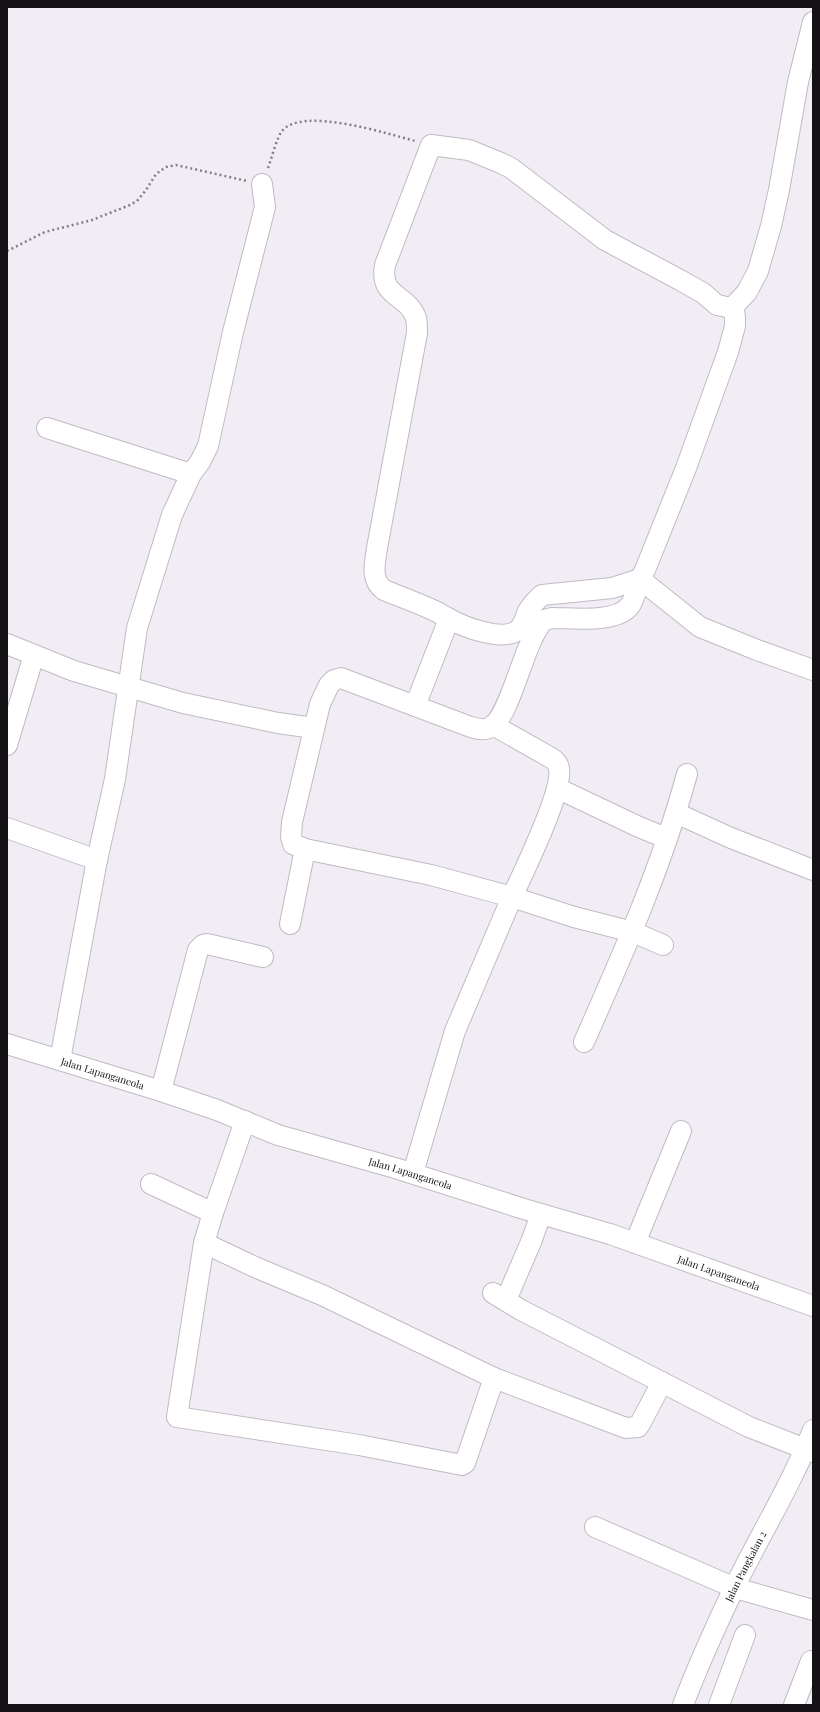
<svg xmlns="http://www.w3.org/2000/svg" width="820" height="1712" font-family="'Playfair Display',serif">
<rect width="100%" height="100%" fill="#f2edf5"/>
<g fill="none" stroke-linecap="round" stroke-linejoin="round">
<g stroke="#c0bbc3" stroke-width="22">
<g id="minor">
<path d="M47,428L191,474"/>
<path d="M640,579L612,588L542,595C536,600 532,605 528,611C525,618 524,625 518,630C503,642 463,627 448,618C443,616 440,613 435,611C418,603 401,597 384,590C370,580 375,563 377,548L417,333C417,329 417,322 416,318C407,293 379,298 385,265L431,145L469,150L501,163L511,168L605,240L680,280L703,293L717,305L727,307H733L747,292L758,271L771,226L779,190L798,82L813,22"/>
<path d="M640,579L700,627L757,650L813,670"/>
<path d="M7,644L74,671L183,703L278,723L314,728"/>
<path d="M415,706L449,619"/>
<path d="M493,725L553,759C556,762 559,764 559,769C563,792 523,873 512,897L431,875L305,849L293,844L291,837L292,822L320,704L329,685L334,680L341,678L468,726C475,728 482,731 489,728C511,719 523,641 544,620L552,618C572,618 619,624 631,604C637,593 638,581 645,570L686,468L728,352L735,326V317L733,307"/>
<path d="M7,745L34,655"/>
<path d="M557,788L639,827L666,838"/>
<path d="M676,813L731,838L813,870"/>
<path d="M7,828L97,860"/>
<path d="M290,924L305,849"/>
<path d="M584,1042C623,954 662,866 687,774"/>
<path id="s1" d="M7,1044L161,1091L217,1110L278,1135L395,1168L524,1209L610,1234L813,1306"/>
<path d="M60,1060L97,860L115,779L137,628L172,515L191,474L200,462L208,446L233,332L265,207L262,184"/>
<path d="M161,1091L198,950L203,945L207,944L263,957"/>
<path d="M413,1173L455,1031L512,897L574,917L633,932L663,945"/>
<path d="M151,1184L213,1213L204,1243L257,1268L322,1295L494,1378L626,1428L638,1427L640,1424L662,1382"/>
<path d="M213,1213L245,1121"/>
<path d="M204,1243L177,1417L359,1445L462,1465L465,1463L494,1378"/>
<path d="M635,1243L681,1131"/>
<path d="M493,1293L521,1310L749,1427L813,1452"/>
<path d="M506,1300L531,1242L541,1214"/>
<path d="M595,1527L735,1588L813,1610"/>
<path id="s2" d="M683,1705C698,1665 716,1626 734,1588C760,1535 791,1485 813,1430"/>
<path d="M719,1705L745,1635"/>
<path d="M794,1705L811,1661"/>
</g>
</g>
<path stroke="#837f85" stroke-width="2.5" stroke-dasharray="2 3" stroke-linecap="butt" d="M268,168C271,160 277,137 282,131C302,106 388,134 415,141
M7,251L45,232L92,220L130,205L137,201L146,190L156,174L166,167L176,165L247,181"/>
<use href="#minor" stroke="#fff" stroke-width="20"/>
</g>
<g text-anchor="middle" stroke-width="4" stroke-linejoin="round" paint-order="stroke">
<g font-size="10" fill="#141215" stroke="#fdfbff">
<text dy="4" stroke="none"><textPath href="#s1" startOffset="100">Jalan Lapanganeola</textPath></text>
<text dy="4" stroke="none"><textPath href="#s1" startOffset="424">Jalan Lapanganeola</textPath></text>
<text dy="4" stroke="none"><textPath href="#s1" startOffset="748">Jalan Lapanganeola</textPath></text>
<text dy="4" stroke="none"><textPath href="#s2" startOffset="152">Jalan Pangkalan 2</textPath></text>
</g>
</g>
<rect width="820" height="1712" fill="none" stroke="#141215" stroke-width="16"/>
</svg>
